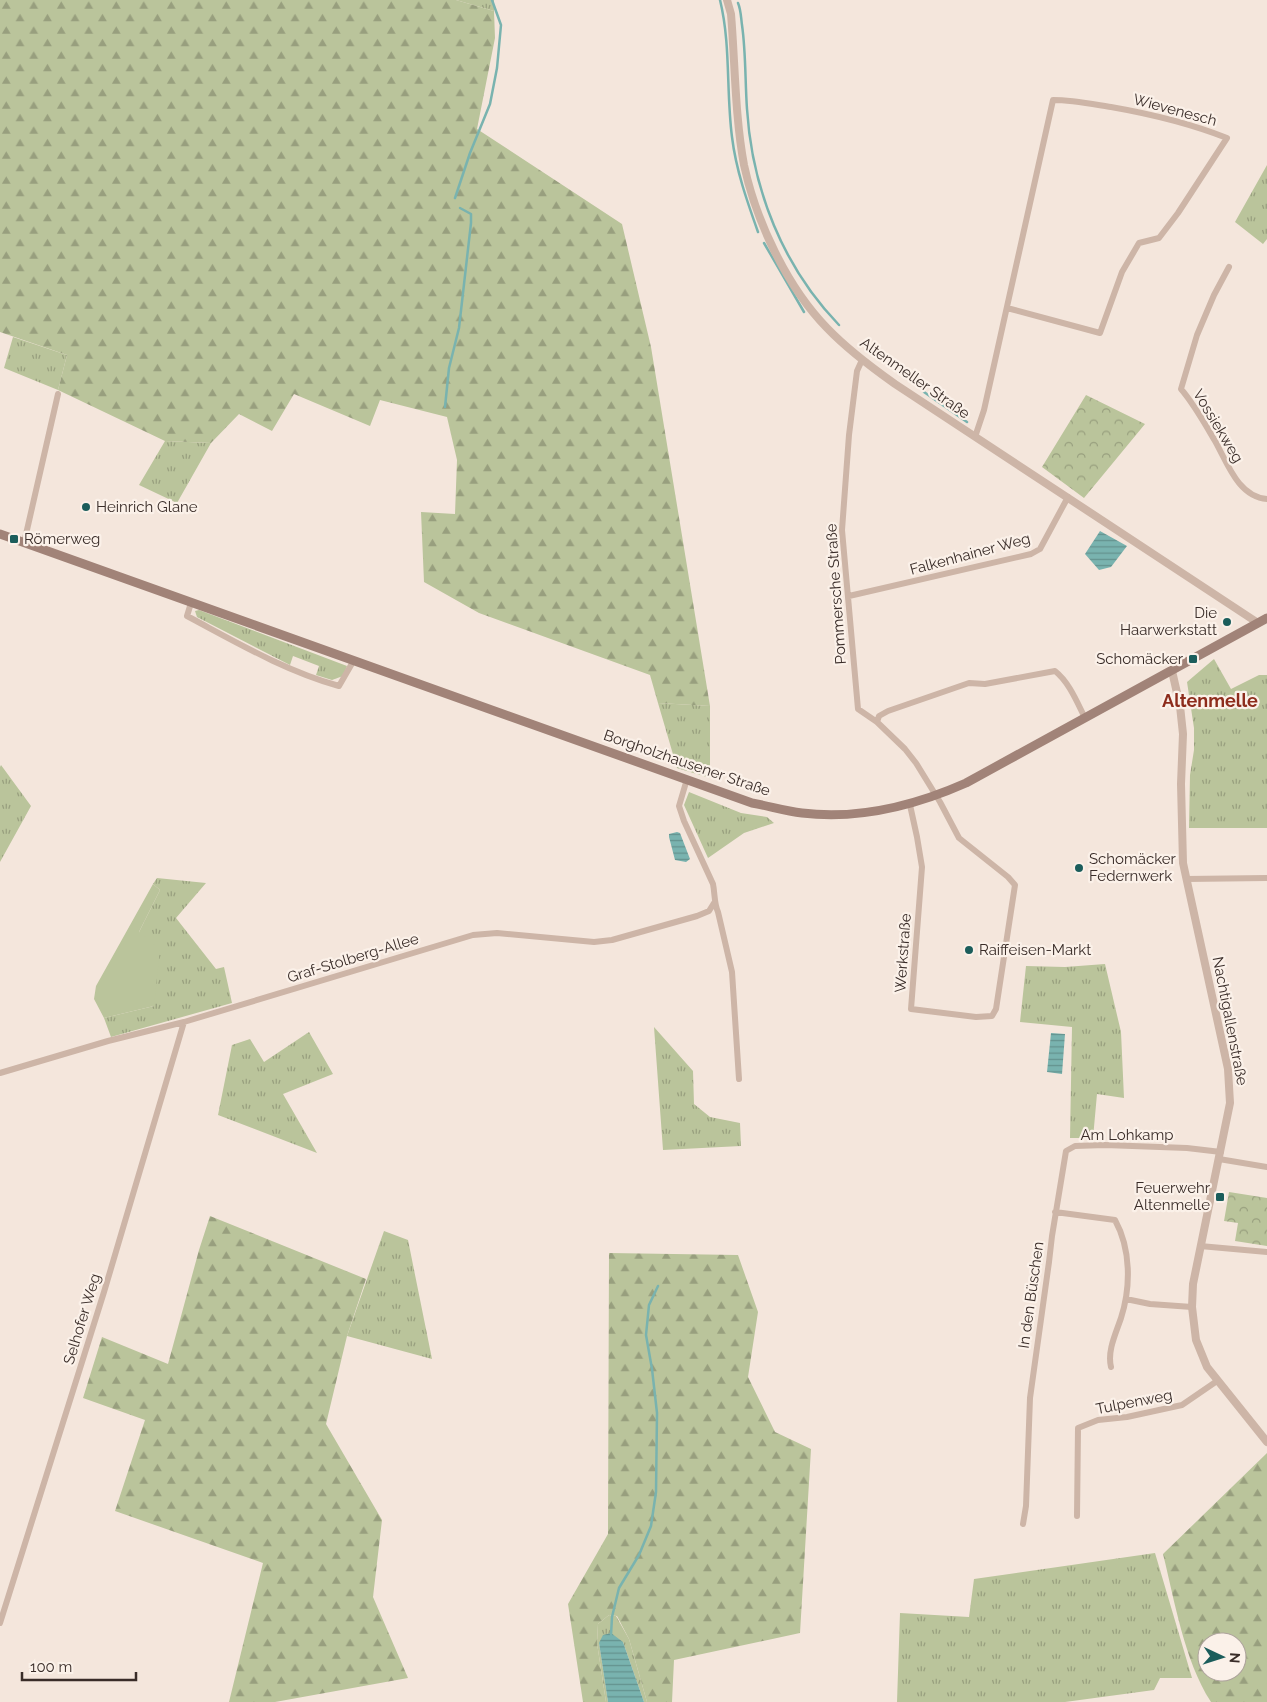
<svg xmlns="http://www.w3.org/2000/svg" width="1267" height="1702" font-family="Raleway,sans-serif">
<defs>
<pattern id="grass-tufts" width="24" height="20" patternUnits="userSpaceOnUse" patternTransform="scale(1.25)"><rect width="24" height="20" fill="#bac49b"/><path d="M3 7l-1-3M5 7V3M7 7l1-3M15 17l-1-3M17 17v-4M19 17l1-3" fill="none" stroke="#989f7e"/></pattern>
<pattern id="forest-firs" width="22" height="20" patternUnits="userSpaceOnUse" patternTransform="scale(1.25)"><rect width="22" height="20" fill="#bac49b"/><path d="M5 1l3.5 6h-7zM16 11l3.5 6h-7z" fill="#989f7e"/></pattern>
<pattern id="park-crowns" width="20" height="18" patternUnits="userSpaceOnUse" patternTransform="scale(1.25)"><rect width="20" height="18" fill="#bac49b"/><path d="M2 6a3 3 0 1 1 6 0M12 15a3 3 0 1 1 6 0" fill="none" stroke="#989f7e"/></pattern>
<pattern id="water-rules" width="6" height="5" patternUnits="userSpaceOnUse" patternTransform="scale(1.25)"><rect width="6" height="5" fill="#79b3af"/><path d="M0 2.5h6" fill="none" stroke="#64928e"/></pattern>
</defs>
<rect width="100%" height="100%" fill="#f4e6dc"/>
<path fill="url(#grass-tufts)" d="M456,0H494V11Z
M1267,165V239L1263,244L1235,222Z
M13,337L67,355L58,390L4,368Z
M165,441L211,443L177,503L139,485Z
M199,610L347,666L343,676L332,680L316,675L319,666L293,656L290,665L197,617L195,611Z
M1214,659L1231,689L1259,675H1267V828H1189L1190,775L1194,750V728L1187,682Z
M658,703L710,706V778L677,768Z
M1,765L31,806L0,862V767Z
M689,792L741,813L767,817L774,823L744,833L708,858L684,805Z
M157,878L206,883L176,918L216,969L224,967L232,1003L111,1037L104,1018L154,1006L139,932L160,890L153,884Z
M1105,964L1121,1032L1124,1098L1097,1094L1093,1138H1070L1072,1027L1020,1022L1026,966L1065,967Z
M654,1027L693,1071L694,1104L710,1117L740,1123L741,1146L663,1150Z
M309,1032L333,1074L283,1094L317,1153L218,1115L232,1045L250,1039L264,1062Z
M384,1231L408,1240L432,1359L347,1336Z
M1155,1553L1192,1678H1160L1154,1690L1065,1702H897L900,1613L969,1617L974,1579Z
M609,1615L616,1616L629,1639L647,1702H644L623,1642L599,1643L608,1702H606L597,1643L598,1624Z"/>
<path fill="url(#forest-firs)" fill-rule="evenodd" d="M0,0H456L494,11L495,38L477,129L622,224L651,347L710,706L658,703L650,675L479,613L424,582L421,512L455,514L457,460L447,417L380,400L370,426L294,394L272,431L239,414L211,443L165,441L58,390L67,355L0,332Z
M210,1216L366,1279L347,1336L326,1424L382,1520L373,1597L408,1678L275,1702H229L263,1563L115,1511L145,1420L83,1398L102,1337L168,1364L199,1250Z
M609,1253L738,1255L758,1312L748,1377L775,1432L811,1449L800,1633L674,1660L672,1702H647L629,1639L617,1616L609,1615L598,1624L597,1643L606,1702H583L568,1604L608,1534Z
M1267,1453V1702H1211C1184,1660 1175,1602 1163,1554ZM1207,1642H1237V1672H1207Z"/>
<path fill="url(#park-crowns)" d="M1086,395L1145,424L1084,498L1042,467Z
M1229,1192L1267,1198V1246L1235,1241L1238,1223L1224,1221Z"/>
<path fill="#bac49b" d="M153,884L160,890L139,932L160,949L154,1006L104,1018L94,999L96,986Z"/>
<path fill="url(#water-rules)" d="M1100,531L1127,546L1111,567L1099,570L1085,554Z
M677,832L680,833L690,859L686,862L675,860L669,837V834Z
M1051,1033L1065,1034L1062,1074L1047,1072Z
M611,1633L623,1642L644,1702H608L599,1643L603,1635Z"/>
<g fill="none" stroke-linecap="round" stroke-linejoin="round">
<path stroke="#79b3af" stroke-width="2.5" d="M720,0C731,45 726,91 732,137C736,170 747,201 758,232
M738,3C741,10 741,18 742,25C746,53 745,81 747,109C752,189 783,267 839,325
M455,198L470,153L490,104L497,68L501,25L492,0
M764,243L804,312
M924,392L967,422
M445,407L449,368L459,328L471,223V214L460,208
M611,1635L612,1617L619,1588L639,1555L651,1526L656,1492L657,1413L652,1369L646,1335L649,1305L658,1286"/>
<path stroke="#cdb5a7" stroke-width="6" d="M1229,267L1214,295L1197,335L1181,389C1194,404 1205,424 1215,441C1227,462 1238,497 1267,499
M862,360L857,371L849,435L842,530L858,709L877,722L905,749L916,763L940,802L959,838L1008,877L1015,885L996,1009L992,1016L976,1017L911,1009L922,867L917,837L910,805
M975,437L984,410L1053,100C1073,100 1092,104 1111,107C1151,114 1189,123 1227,138L1178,213L1159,238L1139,243L1122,272L1100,333L1007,308
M24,543L58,394
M849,596L1031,554L1040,549L1068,497
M191,603L187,616C236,642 285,671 339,686L354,660
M877,722L879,716L888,711L969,683L985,684L1055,671C1069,682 1077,702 1085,718
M687,779L679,806L684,821L713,884C715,894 714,903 718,912L732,972L739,1079
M1186,879L1267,878
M0,1073L108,1041L184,1022L473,935L497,933L594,942L612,940L697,916L709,911L714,903
M1219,1159L1267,1167
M1055,1212L1115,1220C1131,1249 1131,1287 1121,1318C1116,1333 1107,1351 1111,1367
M1200,1246L1267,1252
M1126,1299L1150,1304L1192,1307
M1077,1516L1078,1428L1098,1420L1127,1417L1182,1405L1217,1381
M1023,1524L1026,1506L1030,1398L1049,1262L1052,1236L1066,1151L1075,1146L1105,1145L1187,1148L1221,1152
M0,1623L104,1292L184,1022"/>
<path stroke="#cdb5a7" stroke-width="8" d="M727,0L731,14C735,62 735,117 744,165C756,221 787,287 827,328C848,350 871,367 895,384L1258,623
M1172,671L1180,706L1183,734L1181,784L1183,863L1228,1069L1230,1103L1193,1284L1192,1307L1196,1340L1207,1367L1267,1442"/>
<path stroke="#a18378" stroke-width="9" d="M0,534L752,803C769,806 785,811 802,813C859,820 914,806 966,783L1267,618"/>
</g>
<g fill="#1b5d5b" stroke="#fbf1e9" stroke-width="2">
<circle cx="86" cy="507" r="5"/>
<rect x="9" y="534" width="10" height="10" rx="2.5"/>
<circle cx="1227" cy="622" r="5"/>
<rect x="1188" y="654" width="10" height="10" rx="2.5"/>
<circle cx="1079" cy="868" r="5"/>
<circle cx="969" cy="950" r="5"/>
<rect x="1215" y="1192" width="10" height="10" rx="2.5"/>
</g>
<g text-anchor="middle" stroke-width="4.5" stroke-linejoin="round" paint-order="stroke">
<g font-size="15" fill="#392c28" stroke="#fbf1e9">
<text transform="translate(1175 110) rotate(15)" y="5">Wievenesch</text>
<text transform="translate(915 378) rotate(35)" y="5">Altenmeller Straße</text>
<text transform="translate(1218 426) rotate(59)" y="5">Vossiekweg</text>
<text transform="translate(970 554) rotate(-15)" y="5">Falkenhainer Weg</text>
<text transform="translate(836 594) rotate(-94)" y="5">Pommersche Straße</text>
<text transform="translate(687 763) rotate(19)" y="5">Borgholzhausener Straße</text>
<text transform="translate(903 953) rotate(-86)" y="5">Werkstraße</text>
<text transform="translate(353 958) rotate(-17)" y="5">Graf-Stolberg-Allee</text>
<text transform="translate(1230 1021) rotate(79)" y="5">Nachtigallenstraße</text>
<text x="1127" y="1140">Am Lohkamp</text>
<text transform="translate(1031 1295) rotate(-82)" y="5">In den Büschen</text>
<text transform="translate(82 1319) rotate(-73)" y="5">Selhofer Weg</text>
<text transform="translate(1134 1402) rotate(-11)" y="5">Tulpenweg</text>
</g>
<g font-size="15" fill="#392c28" stroke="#fbf1e9" text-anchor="start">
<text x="96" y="512">Heinrich Glane</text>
<text x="24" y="544">Römerweg</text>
<text x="1217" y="618" text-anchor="end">Die<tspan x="1217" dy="17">Haarwerkstatt</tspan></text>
<text x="1183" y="664" text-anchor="end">Schomäcker</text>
<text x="1089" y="864">Schomäcker<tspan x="1089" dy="17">Federnwerk</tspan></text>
<text x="979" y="955">Raiffeisen-Markt</text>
<text x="1210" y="1193" text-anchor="end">Feuerwehr<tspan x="1210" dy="17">Altenmelle</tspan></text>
</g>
<g font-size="18" font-weight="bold" fill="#8d2c1c" stroke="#fbf1e9">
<text x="1210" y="707">Altenmelle</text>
</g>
</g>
<g transform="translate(1222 1657) rotate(94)"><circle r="24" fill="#fbf1e9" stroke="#ada29c"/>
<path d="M0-4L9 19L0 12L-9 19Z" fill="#1b5d5b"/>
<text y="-8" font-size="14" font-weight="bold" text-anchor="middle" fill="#392c28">N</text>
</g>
<path d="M22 1672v8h114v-8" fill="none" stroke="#392c28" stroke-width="2.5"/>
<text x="30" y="1672" font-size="15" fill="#392c28" stroke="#fbf1e9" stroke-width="4" paint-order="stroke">100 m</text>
</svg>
